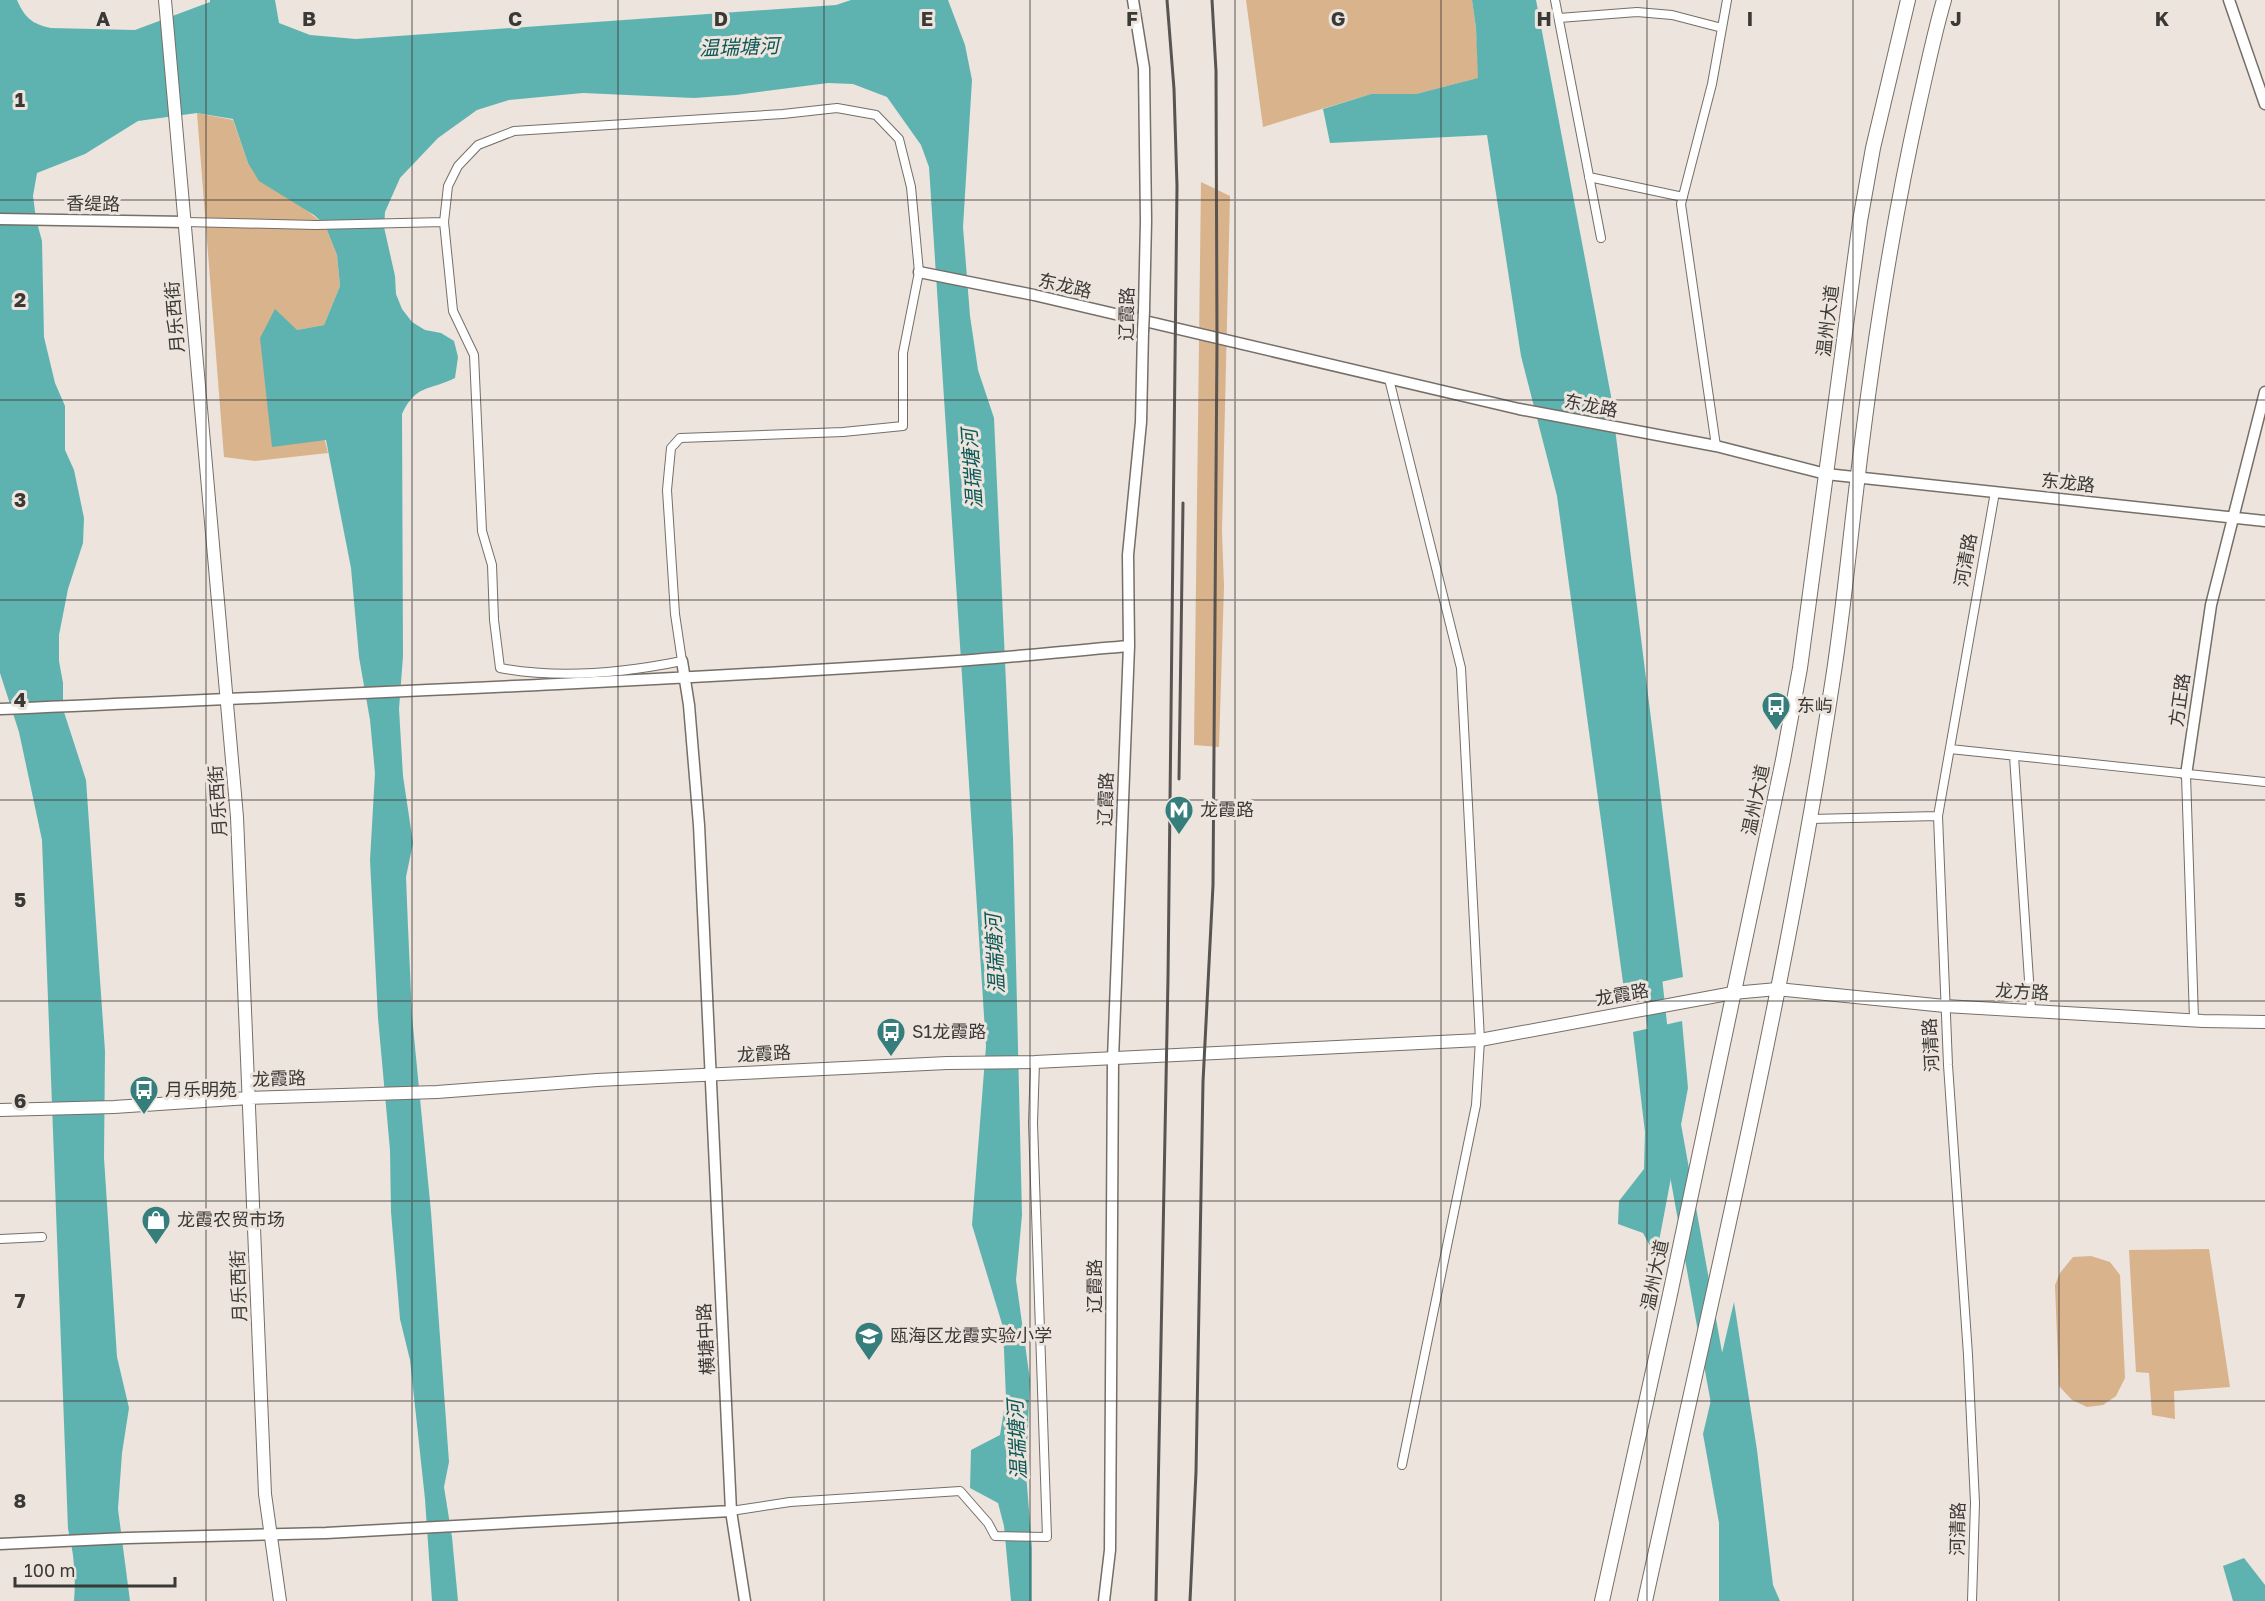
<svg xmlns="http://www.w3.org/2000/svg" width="2265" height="1601" font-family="'Golos Text','Noto Sans SC',sans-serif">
<rect width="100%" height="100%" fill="#ece4dd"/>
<path fill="#d8b38b" d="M1246,0H1472L1476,28L1479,78L1416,94H1371L1263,127Z
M197,113L233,120L248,163L325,225L337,255L340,286L324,325L297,330L328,453L255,461L224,457Z
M1201,182L1230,196L1222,532L1224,586L1219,747L1194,745Z
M2209,1249L2230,1387L2174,1391L2175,1419L2152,1415L2149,1373L2136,1372L2129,1250Z
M2091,1256L2110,1262L2120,1275L2125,1378L2116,1396L2103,1405L2087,1407L2072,1400L2059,1386L2055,1285L2060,1273L2073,1257Z"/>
<path fill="#5eb3b0" d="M0,0H17C25,18 32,24 51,28L135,30L210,2V0H275L279,23L310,35L356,39L836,5L851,0H948L965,45L972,80L963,227L970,316L978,370L994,418L1013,838L1022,1215L1016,1280L1030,1380L1026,1473L1032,1548V1601H1011L1004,1526L998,1503L970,1488L971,1450L1000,1435L1006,1398L1003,1327L972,1225L986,1046L929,167L921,145L887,97L853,84L828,83L736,95L694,98L583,93L509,100L477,110L438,138L400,178L385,212L384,227L395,276L396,294L402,309L412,322L425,330L441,333L454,341L458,357L455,378C429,391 416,384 402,414L403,656L399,709L403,776L413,843L406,877L408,927L412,1016L431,1212L449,1462L444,1487L452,1537L458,1601H432L425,1499L410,1360L400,1319L391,1212L390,1150L378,1018L370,860L375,773L370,720L359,657L351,568L326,440L272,447L260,338L275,309L297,330L324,325L340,286L337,255L325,225L314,215L259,181L248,163L233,119L197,113L138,121L85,154L37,173L33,196L36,219L42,241L44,337L55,383L65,406V450L74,470L84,518L83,543L68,589L59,635V661L63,683V709L86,780L105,1051L104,1158L117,1357L129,1408L122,1453L118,1509L130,1601H74C76,1576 74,1553 68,1529L42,840L19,732L0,673Z
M1472,0H1536L1611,396L1683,977L1624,990L1557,496L1521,356L1487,135L1330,143L1323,109L1371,94H1416L1478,78L1476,28Z
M1682,1021L1688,1088L1656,1257L1643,1233L1618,1224L1619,1201L1644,1169L1645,1132L1633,1032Z
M1734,1302L1757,1450L1773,1585L1780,1601H1719V1523L1703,1434Z
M2244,1558L2265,1585V1601H2233L2223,1566Z"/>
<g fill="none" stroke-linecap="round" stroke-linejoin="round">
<path stroke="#5eb3b0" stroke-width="20" d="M1650,959L1660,1052
M1671,1125L1721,1403"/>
<g stroke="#756f68" stroke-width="10">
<path id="minor" d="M1555,0L1601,238
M1559,18L1637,12L1672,15L1722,28
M837,108L876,115L899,139L911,187L919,272L903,353V426L843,432L680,438L671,448L667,490L675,614L682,661C623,673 559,679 500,668L494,620L492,565L482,531L474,355L453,311L444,222L448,186L458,166L478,145L514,131L783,114Z
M1589,177L1683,197
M185,222L316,225L444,222
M1389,379L1461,668L1480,1040L1476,1105L1402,1465
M1716,446L1681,204L1712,84L1727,0
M1950,749L2265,782
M2014,756L2031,1010
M2186,775L2194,1019
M1810,819L1938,816
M0,1239L42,1237
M731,1511L790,1502L960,1491L988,1523L995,1536L1047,1537L1033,1123L1035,1062
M1972,1601L1975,1503L1968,1355L1948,1065L1938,816L1995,492"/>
</g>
<g stroke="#756f68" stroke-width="13">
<path id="tertiary" d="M1133,0L1144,68L1146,221L1144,311
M2229,0L2265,104
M0,219L185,222
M919,272L1034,295L1519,409L1716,446L1826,474L2265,521
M682,661L689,705L699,825L731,1511L745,1601
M0,709C314,695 629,683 942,662C1005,658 1067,651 1129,646
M2186,775L2211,605L2265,392
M0,1544L127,1538L326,1533L731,1511
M1104,1601L1110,1550L1113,1059L1129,646L1128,555L1141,422L1143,331"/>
</g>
<g stroke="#756f68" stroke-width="14">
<path id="secondary" d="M165,0L237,817L265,1494L280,1601
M0,1110L114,1107L249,1098L437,1092L597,1080L947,1063L1035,1062L1480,1040L1733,993L1777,989L1945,1006L2203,1021L2265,1022"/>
</g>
<g stroke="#756f68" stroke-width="16">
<path id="primary" d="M1602,1601L1669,1299L1783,760L1800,668L1860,221L1873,148L1908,0
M1645,1601C1712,1295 1786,989 1833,678C1843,614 1849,548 1857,483C1872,356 1891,229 1919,104C1927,69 1934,34 1944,0"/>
</g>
<use href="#minor" stroke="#fff" stroke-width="8"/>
<use href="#tertiary" stroke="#fff" stroke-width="10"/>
<use href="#secondary" stroke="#fff" stroke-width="12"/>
<use href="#primary" stroke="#fff" stroke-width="14"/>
<path stroke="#575451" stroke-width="3" d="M1179,779L1183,503
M1156,1601L1168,978L1177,186L1174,89L1167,0
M1190,1601L1196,1472L1203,1082L1213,885L1217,343L1216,71L1212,0"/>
<g stroke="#756f68" stroke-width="13" stroke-linecap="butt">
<path id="tertiary-bridge" d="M1143,331L1144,311"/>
</g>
<use href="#tertiary-bridge" stroke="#fff" stroke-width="10"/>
</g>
<path fill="none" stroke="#3b3936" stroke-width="1.5" stroke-opacity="0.55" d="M206,0V1601M412,0V1601M618,0V1601M824,0V1601M1030,0V1601M1235,0V1601M1441,0V1601M1647,0V1601M1853,0V1601M2059,0V1601M0,200H2265M0,400H2265M0,600H2265M0,800H2265M0,1001H2265M0,1201H2265M0,1401H2265"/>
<defs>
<g id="bus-pin" transform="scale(1.5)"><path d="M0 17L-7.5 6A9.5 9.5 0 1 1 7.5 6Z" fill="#367e7c" stroke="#ece4dd"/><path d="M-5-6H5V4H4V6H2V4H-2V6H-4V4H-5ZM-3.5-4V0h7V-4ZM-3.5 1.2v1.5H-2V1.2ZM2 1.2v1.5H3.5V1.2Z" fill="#fff"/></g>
<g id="metro-pin" transform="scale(1.5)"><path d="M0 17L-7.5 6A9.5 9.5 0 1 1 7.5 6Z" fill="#367e7c" stroke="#ece4dd"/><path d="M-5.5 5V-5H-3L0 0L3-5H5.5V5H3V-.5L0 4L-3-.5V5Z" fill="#fff"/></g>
<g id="shop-pin" transform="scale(1.5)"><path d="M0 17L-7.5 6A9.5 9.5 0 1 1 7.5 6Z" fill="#367e7c" stroke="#ece4dd"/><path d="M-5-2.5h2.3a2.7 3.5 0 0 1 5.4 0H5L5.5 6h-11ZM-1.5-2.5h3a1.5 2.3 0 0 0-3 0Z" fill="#fff"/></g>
<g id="school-pin" transform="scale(1.5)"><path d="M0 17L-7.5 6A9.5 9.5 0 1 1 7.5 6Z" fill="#367e7c" stroke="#ece4dd"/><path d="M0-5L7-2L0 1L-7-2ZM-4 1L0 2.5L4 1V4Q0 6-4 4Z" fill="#fff"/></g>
</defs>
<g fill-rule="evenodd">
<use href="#bus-pin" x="1776" y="706"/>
<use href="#metro-pin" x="1179" y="810"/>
<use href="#bus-pin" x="891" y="1032"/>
<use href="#bus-pin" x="144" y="1090"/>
<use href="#shop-pin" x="156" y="1220"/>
<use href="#school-pin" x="869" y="1336"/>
</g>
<g text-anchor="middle" stroke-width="6" stroke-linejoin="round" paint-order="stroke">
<g font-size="18" fill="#3b3936" stroke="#ece4dd">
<text transform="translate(93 204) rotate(1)" y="6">香缇路</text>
<text transform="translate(1065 286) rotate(13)" y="6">东龙路</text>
<text transform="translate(1127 314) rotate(-89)" y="6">辽霞路</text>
<text transform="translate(175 317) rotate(-95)" y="6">月乐西街</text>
<text transform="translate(1828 321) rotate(-83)" y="6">温州大道</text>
<text transform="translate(1591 406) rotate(11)" y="6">东龙路</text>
<text transform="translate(2068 483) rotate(6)" y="6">东龙路</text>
<text transform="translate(1966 560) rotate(-80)" y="6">河清路</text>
<text transform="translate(2180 700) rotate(-82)" y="6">方正路</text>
<text transform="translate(1106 799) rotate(-88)" y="6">辽霞路</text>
<text transform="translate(1756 800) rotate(-78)" y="6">温州大道</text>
<text transform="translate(218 801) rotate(-94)" y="6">月乐西街</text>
<text transform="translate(2022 992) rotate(3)" y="6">龙方路</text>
<text transform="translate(1622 995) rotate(-10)" y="6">龙霞路</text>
<text transform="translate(1931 1045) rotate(-93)" y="6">河清路</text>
<text transform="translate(764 1054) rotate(-3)" y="6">龙霞路</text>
<text transform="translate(279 1079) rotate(-2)" y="6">龙霞路</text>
<text transform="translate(1655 1275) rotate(-78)" y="6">温州大道</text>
<text transform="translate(239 1286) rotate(-92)" y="6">月乐西街</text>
<text transform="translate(1095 1286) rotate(-90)" y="6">辽霞路</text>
<text transform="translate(706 1339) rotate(-93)" y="6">横塘中路</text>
<text transform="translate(1958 1529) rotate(-89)" y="6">河清路</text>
</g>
<g font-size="18" fill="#3b3936" stroke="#ece4dd" text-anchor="start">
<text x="1797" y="712">东屿</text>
<text x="1200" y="816">龙霞路</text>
<text x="912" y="1038">S1龙霞路</text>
<text x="165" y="1096">月乐明苑</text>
<text x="177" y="1226">龙霞农贸市场</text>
<text x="890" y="1342">瓯海区龙霞实验小学</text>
</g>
<g font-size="20" font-style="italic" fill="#0c5856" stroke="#ece4dd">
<text transform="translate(739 47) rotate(-2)" y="7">温瑞塘河</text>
<text transform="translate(972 469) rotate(-94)" y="7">温瑞塘河</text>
<text transform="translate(995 954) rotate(-93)" y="7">温瑞塘河</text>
<text transform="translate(1017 1440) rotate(-93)" y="7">温瑞塘河</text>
</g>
</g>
<g font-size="20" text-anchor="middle" font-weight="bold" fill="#3b3936" stroke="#ece4dd" stroke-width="6" stroke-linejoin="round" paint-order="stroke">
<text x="103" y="26">A</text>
<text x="309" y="26">B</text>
<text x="515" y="26">C</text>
<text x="721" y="26">D</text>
<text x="927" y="26">E</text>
<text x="1132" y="26">F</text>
<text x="1338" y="26">G</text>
<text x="1544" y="26">H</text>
<text x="1750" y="26">I</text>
<text x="1956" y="26">J</text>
<text x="2162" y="26">K</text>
<text x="20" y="107">1</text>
<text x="20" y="307">2</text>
<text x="20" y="507">3</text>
<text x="20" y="707">4</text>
<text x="20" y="907">5</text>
<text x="20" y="1108">6</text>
<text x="20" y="1308">7</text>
<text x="20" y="1508">8</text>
</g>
<path d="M15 1577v9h160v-9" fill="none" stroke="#3b3936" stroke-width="3"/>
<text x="24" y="1577" font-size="18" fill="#3b3936" stroke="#ece4dd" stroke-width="4.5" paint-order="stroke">100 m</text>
</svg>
